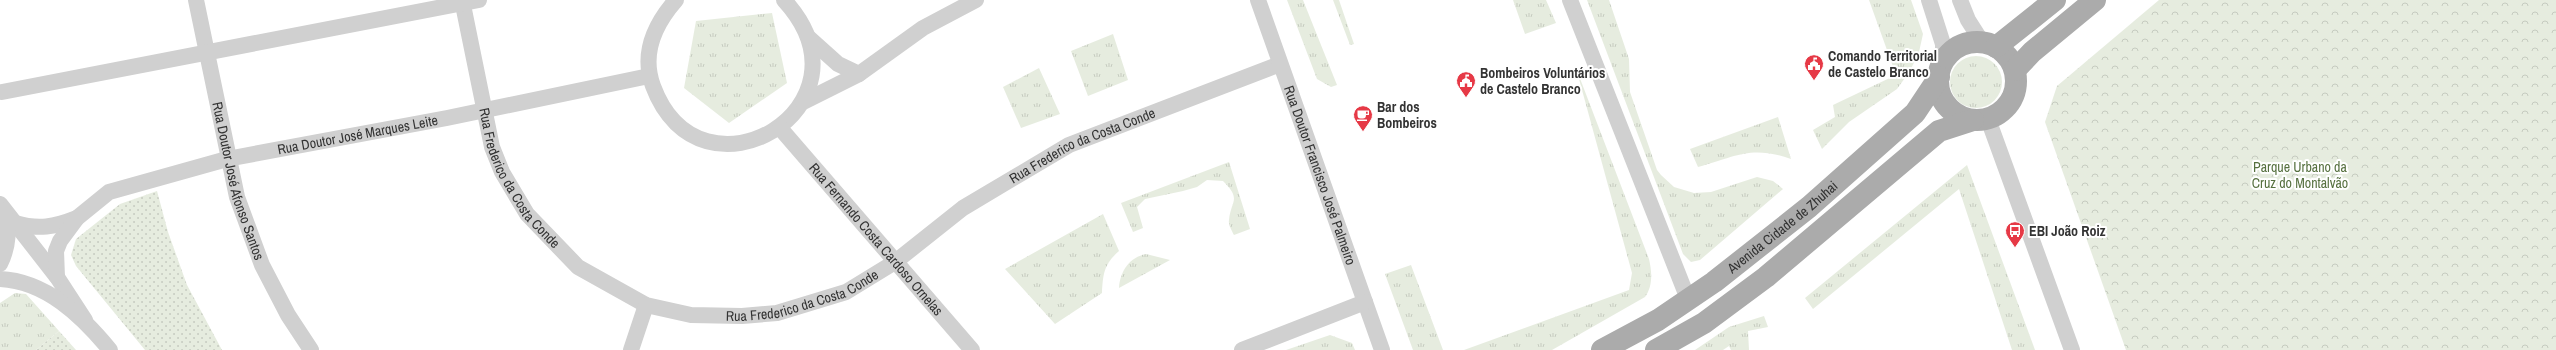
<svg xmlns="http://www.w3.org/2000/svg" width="2556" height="350" font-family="'Archivo Narrow',sans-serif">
<defs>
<pattern id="grass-tufts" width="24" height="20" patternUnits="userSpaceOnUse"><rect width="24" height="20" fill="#e6ecdf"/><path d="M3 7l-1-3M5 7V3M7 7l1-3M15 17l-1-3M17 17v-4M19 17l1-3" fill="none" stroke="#c6cbc0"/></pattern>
<pattern id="park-crowns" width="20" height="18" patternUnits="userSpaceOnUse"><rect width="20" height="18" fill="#e6ecdf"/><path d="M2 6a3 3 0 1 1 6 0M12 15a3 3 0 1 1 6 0" fill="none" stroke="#c6cbc0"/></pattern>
<pattern id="garden-dots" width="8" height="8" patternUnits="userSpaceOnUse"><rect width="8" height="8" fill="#e6ecdf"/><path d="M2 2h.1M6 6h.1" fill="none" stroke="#c6cbc0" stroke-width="1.8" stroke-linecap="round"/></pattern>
</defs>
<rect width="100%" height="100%" fill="#fff"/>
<path fill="url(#grass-tufts)" d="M1287,0H1303L1337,85L1331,87L1317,79Z
M1333,0H1339L1354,44L1350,45Z
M1513,0H1546L1556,23L1525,34Z
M1587,0H1609L1629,59L1630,92L1657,170L1661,175L1674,187L1694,193L1711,192L1757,177L1773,181L1783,189L1700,260L1691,262L1683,254Z
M1869,0H1911L1923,34L1919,52L1910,71L1897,89L1849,122L1822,149L1813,130L1835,117L1833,105L1896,75Z
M772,13L787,83L729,123L684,88L696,21Z
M1113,34L1128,80L1088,96L1071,51Z
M1950 82a26 26 0 1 1 52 0a26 26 0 1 1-52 0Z
M1039,68L1060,114L1021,128L1003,87Z
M1576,68L1649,259C1652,272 1653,286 1645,297L1552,350H1464L1629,290L1632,273Z
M1778,117L1791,159C1751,145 1737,156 1698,167L1690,149Z
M1229,162L1250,229L1234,235C1232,231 1228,224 1229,220C1231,200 1242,200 1223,181L1207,180L1197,187L1183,191L1145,199L1137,207L1143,228L1133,232L1121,203Z
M1967,165L2035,350H2012L1959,189L1813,309L1805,298Z
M1103,214L1119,251C1104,264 1103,274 1102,293L1055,324L1005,269Z
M1146,254L1170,260L1119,288C1120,271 1130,257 1146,254Z
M1411,265L1443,350H1413L1385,274Z
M15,293L26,294L59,331L36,350H0V303Z
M1764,316L1768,327L1748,331L1749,350H1731L1729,346L1723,350H1695L1729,327Z
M1330,335L1352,343L1355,350H1286Z"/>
<path fill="url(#park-crowns)" d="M2159,0H2556V350H2126L2045,122L2057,86Z"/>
<path fill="url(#garden-dots)" d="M157,191L168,232L187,285L222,350H145L76,266L71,255L76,239L120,204Z
M59,331L76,350H36Z"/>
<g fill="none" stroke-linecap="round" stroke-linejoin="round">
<g stroke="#d0d0d0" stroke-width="16">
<path id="s1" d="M196,0L237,197L262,265L288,315L311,350"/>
<path id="s2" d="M462,0L492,147L502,172L527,214L578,267L646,305L691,315L742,316L777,313L846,292L895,262L963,208L1069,145L1280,64"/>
<path d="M676,0C655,24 641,54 653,86C700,213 882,107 784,0"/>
<path id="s3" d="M1258,0L1382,350"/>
<path d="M1570,0L1688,299"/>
<path d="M1929,0L1943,44V63"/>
<path d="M1960,0L1968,20L1982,42"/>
<path d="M809,38L838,64L859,74L923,28L976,0"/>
<path d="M2,92L479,0"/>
<path d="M803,102L859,74"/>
<path d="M1988,119L2072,350"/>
<path id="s4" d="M780,128L972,350"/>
<path d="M0,204L57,277L85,320"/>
<path d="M15,223C39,230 54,227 77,218"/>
<path d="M0,264C8,248 11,226 3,210"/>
<path id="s5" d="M57,277L56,251L60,241L77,218L109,192L227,159L447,118L649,76"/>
<path d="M0,279C46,281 82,316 110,350"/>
<path d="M631,350L646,305"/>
<path d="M1242,350L1365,302"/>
</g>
<g stroke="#ababab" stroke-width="22">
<circle cx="1977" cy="81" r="39"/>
<path d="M1996,47L2055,0"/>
<path d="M2015,70L2032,52L2095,0"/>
<path id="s6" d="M1602,350L1658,320L1714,282L1809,207L1915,113L1939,77"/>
<path d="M1656,350L1704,323L1766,277L1939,131L1973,120"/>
</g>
</g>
<defs>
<g id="civic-pin" transform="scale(1)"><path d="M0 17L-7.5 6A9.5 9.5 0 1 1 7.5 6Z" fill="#e63946" stroke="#fff"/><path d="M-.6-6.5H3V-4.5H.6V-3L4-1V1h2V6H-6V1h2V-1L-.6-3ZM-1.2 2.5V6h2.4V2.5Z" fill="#fff"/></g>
<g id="cafe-pin" transform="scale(1)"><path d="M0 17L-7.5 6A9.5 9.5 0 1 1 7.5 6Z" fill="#e63946" stroke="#fff"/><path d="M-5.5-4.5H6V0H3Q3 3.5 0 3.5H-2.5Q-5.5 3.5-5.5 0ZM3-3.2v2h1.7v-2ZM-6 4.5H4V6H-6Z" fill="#fff"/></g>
<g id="bus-pin" transform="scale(1)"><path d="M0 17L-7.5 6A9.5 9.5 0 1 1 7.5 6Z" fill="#e63946" stroke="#fff"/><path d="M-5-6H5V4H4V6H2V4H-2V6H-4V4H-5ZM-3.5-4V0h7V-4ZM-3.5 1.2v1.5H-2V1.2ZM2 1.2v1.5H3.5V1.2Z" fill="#fff"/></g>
</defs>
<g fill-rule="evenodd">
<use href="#civic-pin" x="1814" y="64"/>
<use href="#civic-pin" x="1466" y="81"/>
<use href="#cafe-pin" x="1363" y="115"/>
<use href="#bus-pin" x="2015" y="231"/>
</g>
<g text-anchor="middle" stroke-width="4" stroke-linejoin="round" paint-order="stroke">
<g font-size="14" font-weight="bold" fill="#333" stroke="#fff" text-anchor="start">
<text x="1828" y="61">Comando Territorial<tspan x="1828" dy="16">de Castelo Branco</tspan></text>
<text x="1480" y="78">Bombeiros Voluntários<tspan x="1480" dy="16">de Castelo Branco</tspan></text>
<text x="1377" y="112">Bar dos<tspan x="1377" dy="16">Bombeiros</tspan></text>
<text x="2029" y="236">EBI João Roiz</text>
</g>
<g font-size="14" fill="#333" stroke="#fff">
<text dy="5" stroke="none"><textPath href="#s5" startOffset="362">Rua Doutor José Marques Leite</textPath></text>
<text dy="5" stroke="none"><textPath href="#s2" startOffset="861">Rua Frederico da Costa Conde</textPath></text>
<text dy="5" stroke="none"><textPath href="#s3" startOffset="186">Rua Doutor Francisco José Palmeiro</textPath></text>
<text dy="5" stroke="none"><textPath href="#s2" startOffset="190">Rua Frederico da Costa Conde</textPath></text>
<text dy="5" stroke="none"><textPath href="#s1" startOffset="186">Rua Doutor José Afonso Santos</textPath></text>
<text dy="5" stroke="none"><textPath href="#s6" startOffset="219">Avenida Cidade de Zhuhai</textPath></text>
<text dy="5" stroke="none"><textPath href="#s4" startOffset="147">Rua Fernando Costa Cardoso Ornelas</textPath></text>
<text dy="5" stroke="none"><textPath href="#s2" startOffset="538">Rua Frederico da Costa Conde</textPath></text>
</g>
<g font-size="14" fill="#56703f" stroke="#fff">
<text x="2300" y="172">Parque Urbano da<tspan x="2300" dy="16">Cruz do Montalvão</tspan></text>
</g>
</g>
</svg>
